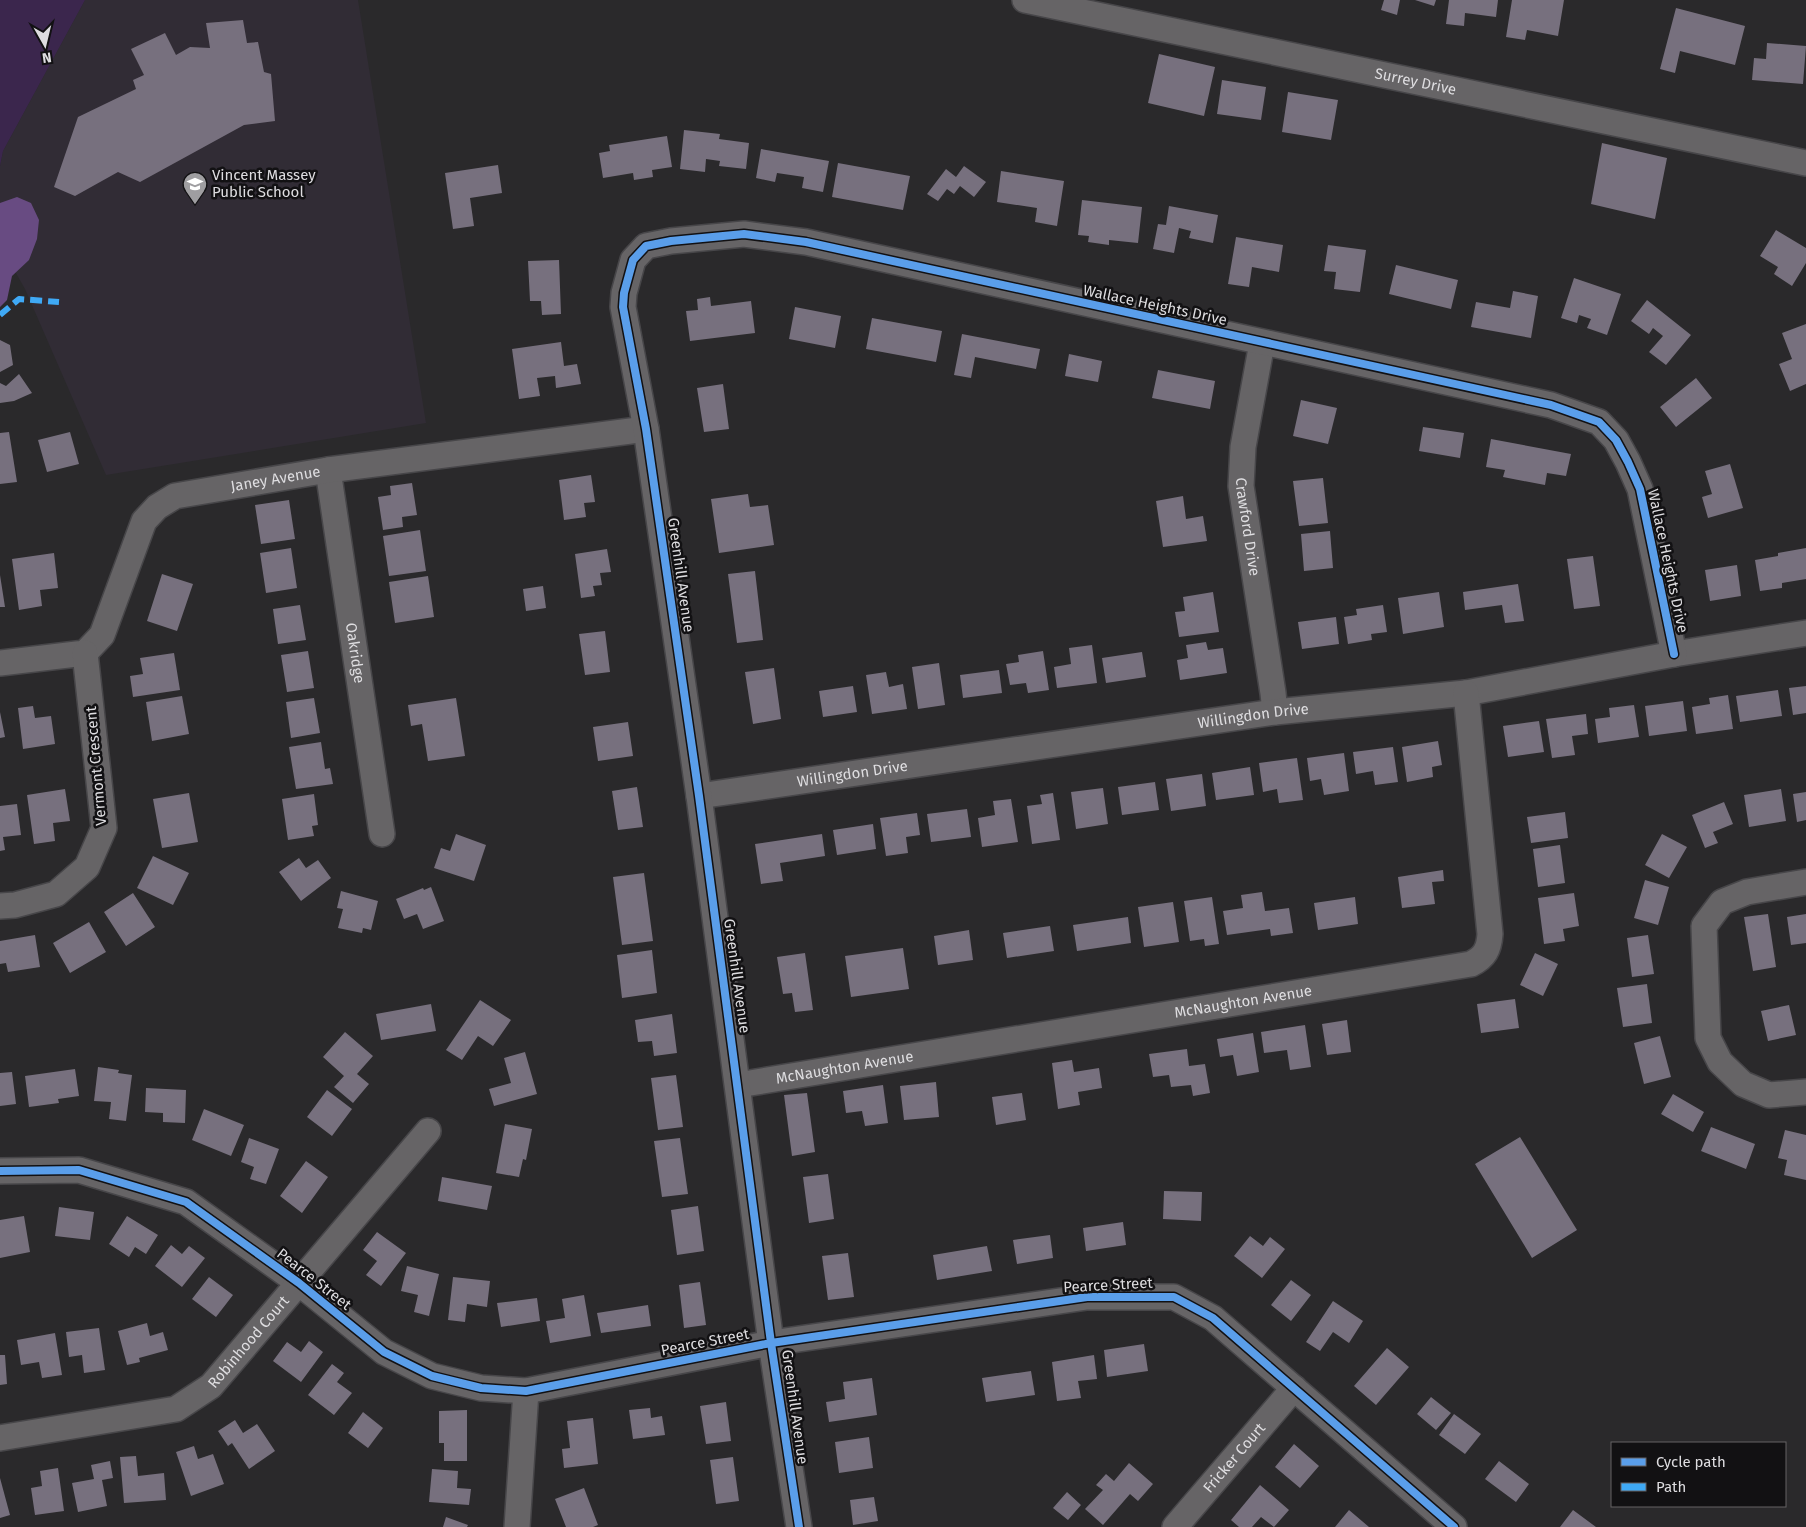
<svg xmlns="http://www.w3.org/2000/svg" width="1806" height="1527" font-family="'Fira Sans',sans-serif">
<rect width="100%" height="100%" fill="#2a292b"/>
<path fill="#312c35" d="M85,0H358L426,423L106,475L25,289L0,245V166L3,151Z"/>
<path fill="#3b264d" d="M0,0H85L3,151L0,166Z"/>
<path fill="#684b82" d="M17,197L31,203L39,220L37,239L29,260L12,276L7,300L0,307V203Z"/>
<path fill="#77707e" d="M1384,0H1400L1397,15L1381,10Z
M1415,0H1436L1434,6Z
M1449,0H1498L1496,17L1465,13L1464,26L1446,24Z
M1512,0H1564L1558,36L1527,30L1525,40L1506,37Z
M1676,8L1745,26L1735,65L1680,51L1675,73L1660,69Z
M243,20L247,43L258,42L264,72L271,74L275,121L244,125L140,182L118,172L75,196L54,187L78,117L136,89L133,80L144,75L131,49L165,33L176,55L190,47L210,48L206,23Z
M1767,43L1806,46L1803,84L1752,80L1754,58L1766,59Z
M1159,54L1215,67L1204,116L1148,103Z
M1222,80L1266,87L1261,120L1217,114Z
M1288,92L1338,100L1331,140L1282,132Z
M684,130L720,134L719,139L749,143L746,169L719,166L720,161L706,159L705,172L680,169Z
M667,136L672,167L652,170L653,177L634,180L633,173L603,178L599,153L610,151L609,145Z
M1602,143L1667,158L1655,219L1591,204Z
M761,149L829,161L823,192L802,188L804,177L777,173L775,182L756,178Z
M838,163L910,176L903,210L832,197Z
M498,165L502,193L470,198L474,226L453,229L445,173Z
M964,166L986,182L974,197L960,186L954,194L947,189L938,201L927,194L946,169L956,177Z
M1001,171L1064,181L1057,226L1035,222L1037,208L997,202Z
M1082,200L1142,207L1138,243L1109,240V245L1088,242L1089,236L1078,235Z
M1169,206L1218,215L1213,243L1189,238L1191,231L1179,228L1174,253L1153,249L1158,224L1166,225Z
M1776,230L1806,248V263L1792,286L1774,274L1778,267L1760,256Z
M1236,237L1283,245L1279,272L1252,267L1249,287L1228,284Z
M1328,245L1366,250L1360,292L1334,289L1336,272L1324,271Z
M559,260L561,314L542,315L541,301H530L528,261Z
M1396,265L1458,280L1451,309L1389,294Z
M1574,278L1621,294L1607,335L1587,328L1591,319L1579,315L1577,323L1561,318Z
M1513,291L1538,296L1531,338L1471,327L1476,302L1510,308Z
M710,297L711,306L751,301L755,333L690,341L686,311L698,310L697,299Z
M1647,300L1691,335L1666,365L1649,352L1663,336L1653,328L1649,334L1631,321Z
M795,307L841,316L835,348L789,339Z
M872,318L942,331L936,362L866,349Z
M1806,324V384L1790,391L1779,364L1792,359L1782,333Z
M962,334L1040,349L1036,369L975,357L971,378L954,375Z
M0,340L10,345L13,365L0,372Z
M561,342L564,366L577,364L581,384L556,388L555,376L537,378L540,396L519,399L512,349Z
M1069,354L1102,361L1098,382L1065,376Z
M1158,370L1215,381L1210,409L1152,398Z
M19,374L32,393L14,401L0,403V383L6,386Z
M1696,378L1712,398L1676,427L1660,407Z
M723,384L729,429L704,432L697,388Z
M1301,400L1337,408L1328,444L1293,436Z
M1423,427L1464,433L1460,458L1419,451Z
M9,432L17,482L0,484V433Z
M70,432L79,464L47,472L38,440Z
M1491,439L1571,454L1566,476L1547,473L1545,485L1503,477L1505,470L1486,467Z
M1730,464L1743,508L1708,518L1702,497L1712,494L1705,471Z
M591,475L595,502L584,503L586,517L564,520L559,480Z
M1323,478L1328,523L1299,526L1293,481Z
M412,483L417,515L402,517L403,527L383,530L378,497L391,495L390,486Z
M748,494L750,507L768,505L774,545L719,553L711,499Z
M1183,496L1186,519L1203,516L1207,541L1163,547L1156,501Z
M289,500L295,539L261,544L255,505Z
M420,530L426,571L389,576L383,536Z
M1330,531L1333,568L1304,571L1301,534Z
M291,548L297,588L266,593L260,553Z
M1806,548V579L1782,583V588L1760,591L1755,560L1778,556V553Z
M607,549L611,572L600,573L602,585L593,586L595,596L581,598L575,554Z
M54,553L58,588L40,590L42,606L19,610L12,559Z
M1593,556L1600,606L1574,609L1567,559Z
M1737,565L1741,596L1710,601L1705,570Z
M755,571L763,640L737,643L728,574Z
M162,574L193,584L177,631L147,621Z
M0,575L5,607H0Z
M428,576L434,617L395,623L389,582Z
M1518,584L1524,621L1505,623L1502,605L1465,610L1463,592Z
M543,586L546,608L526,611L523,589Z
M1213,592L1219,632L1179,637L1175,612L1185,611L1183,597Z
M1439,592L1444,627L1403,634L1398,598Z
M300,605L306,640L278,644L273,609Z
M1383,605L1387,632L1371,634L1372,640L1348,644L1344,617L1357,615L1356,609Z
M1336,617L1339,644L1302,649L1298,622Z
M605,631L610,672L585,675L579,634Z
M1206,642L1208,650L1223,648L1227,673L1180,680L1177,660L1188,658L1186,645Z
M1092,645L1097,683L1057,688L1054,667L1071,664L1069,648Z
M308,651L314,688L287,692L281,655Z
M1043,651L1049,690L1028,693L1026,683L1010,685L1006,664L1019,662L1018,655Z
M1142,652L1146,677L1106,683L1102,658Z
M174,653L180,690L133,697L130,676L143,674L140,658Z
M939,663L945,705L918,709L912,667Z
M774,668L781,719L753,724L745,672Z
M999,670L1002,693L963,698L960,675Z
M886,672L889,687L903,684L907,709L872,714L866,675Z
M853,686L857,712L823,717L819,691Z
M1806,686V713L1793,715L1789,688Z
M1778,690L1782,716L1740,722L1736,696Z
M1728,695L1733,729L1696,734L1692,707L1710,704L1709,698Z
M182,696L189,734L152,741L146,702Z
M314,698L320,733L291,738L286,702Z
M456,698L465,756L428,761L422,724L411,726L408,705Z
M1683,701L1687,731L1649,736L1645,706Z
M1634,705L1639,737L1598,743L1595,719L1610,717L1609,708Z
M33,706L35,718L51,716L55,744L23,749L18,708Z
M0,712L5,737L0,738Z
M1586,714L1588,734L1572,736L1575,755L1552,758L1546,719Z
M1539,721L1544,752L1508,757L1503,726Z
M628,722L633,756L598,761L593,727Z
M1438,741L1442,765L1432,767L1433,777L1407,782L1402,747Z
M321,742L325,769L330,768L333,784L296,789L289,747Z
M1393,747L1398,782L1375,785L1373,771L1356,774L1353,752Z
M1344,753L1349,791L1324,795L1321,779L1310,781L1307,758Z
M1297,758L1303,800L1279,803L1277,789L1263,792L1259,763Z
M1250,767L1254,795L1216,800L1212,773Z
M1202,774L1206,806L1171,811L1166,779Z
M1155,782L1159,810L1122,815L1118,787Z
M637,787L643,827L618,830L612,791Z
M1103,788L1108,824L1076,829L1071,792Z
M65,789L70,821L53,823L55,841L34,844L27,795Z
M1781,789L1786,821L1749,827L1744,795Z
M1806,792V820L1797,822L1793,794Z
M189,793L198,842L162,848L153,799Z
M1053,793L1060,840L1032,844L1027,806L1042,804L1040,795Z
M314,794L318,825L312,826L314,836L288,840L282,799Z
M1011,799L1018,842L982,847L978,818L995,815L993,801Z
M1724,802L1733,824L1713,832L1718,843L1705,848L1692,815Z
M17,804L21,835L3,837L5,850L0,851V806Z
M967,809L971,837L931,842L927,814Z
M1565,812L1568,838L1531,843L1527,817Z
M917,813L920,835L906,837L908,853L886,856L880,818Z
M873,824L876,849L837,855L833,830Z
M456,834L486,845L474,881L434,868L441,848L450,851Z
M822,834L825,856L780,863L783,881L761,884L755,844Z
M1662,834L1687,847L1669,878L1645,865Z
M1560,845L1565,883L1538,887L1533,849Z
M153,856L189,873L173,905L137,888Z
M299,858L306,868L318,860L331,878L301,901L279,872Z
M1443,870L1444,881L1432,882L1435,904L1402,908L1398,877Z
M644,873L653,941L622,945L613,877Z
M1645,880L1669,887L1658,925L1634,918Z
M431,887L444,921L423,929L417,914L404,919L396,899L423,888L424,890Z
M341,891L378,901L371,930L363,928L362,933L338,928L343,909L337,908Z
M1262,892L1265,911L1289,908L1293,933L1271,936L1270,929L1227,935L1223,911L1243,908L1241,895Z
M133,893L155,927L126,946L104,912Z
M1574,893L1579,926L1563,929L1565,941L1544,944L1538,898Z
M1212,897L1219,944L1205,946L1204,939L1190,941L1184,901Z
M1355,897L1358,924L1318,930L1314,903Z
M1173,902L1179,942L1144,947L1138,907Z
M1768,914L1776,967L1753,971L1744,917Z
M1806,914V943L1791,945L1787,917Z
M1128,917L1131,943L1077,951L1073,925Z
M89,922L106,952L70,973L53,943Z
M1050,926L1054,951L1007,958L1003,933Z
M969,930L973,960L938,965L934,936Z
M35,935L40,967L8,972L6,963L0,964V941Z
M1648,935L1654,974L1632,977L1627,938Z
M903,948L909,989L851,997L845,956Z
M652,950L657,993L622,998L617,955Z
M805,953L813,1010L795,1012L792,993L783,994L777,957Z
M1535,953L1558,964L1543,996L1520,985Z
M1647,984L1652,1023L1623,1027L1617,988Z
M1515,999L1519,1028L1481,1033L1477,1004Z
M480,1000L511,1020L493,1046L478,1036L462,1060L446,1050Z
M431,1004L436,1031L381,1040L376,1014Z
M1789,1005L1796,1035L1768,1041L1761,1011Z
M672,1014L677,1053L654,1056L652,1041L638,1042L635,1020Z
M1347,1020L1351,1052L1327,1055L1322,1024Z
M1305,1025L1311,1067L1290,1070L1287,1050L1264,1053L1261,1032Z
M345,1032L373,1056L357,1074L369,1084L353,1103L334,1087L344,1076L323,1057Z
M1253,1033L1259,1072L1237,1076L1233,1055L1220,1057L1217,1039Z
M1660,1036L1671,1077L1644,1084L1634,1043Z
M1187,1049L1189,1066L1205,1064L1210,1093L1193,1096L1191,1085L1171,1087L1169,1075L1153,1077L1149,1054Z
M525,1052L537,1094L494,1106L489,1089L511,1083L504,1058Z
M1072,1060L1074,1072L1099,1068L1102,1088L1078,1092L1080,1105L1058,1109L1052,1063Z
M98,1067L119,1070L118,1073L132,1075L126,1121L109,1119L111,1102L94,1101Z
M75,1069L79,1096L58,1099L59,1103L29,1107L25,1076Z
M12,1072L16,1104L0,1106V1073Z
M676,1075L683,1127L658,1130L651,1078Z
M936,1082L939,1117L904,1120L900,1086Z
M883,1085L888,1123L865,1126L862,1111L846,1113L843,1091Z
M146,1088L186,1090L185,1123L163,1122V1113L145,1112Z
M327,1090L352,1109L332,1136L307,1117Z
M807,1093L815,1152L792,1156L784,1095Z
M1022,1093L1026,1120L996,1125L992,1097Z
M1673,1094L1704,1112L1693,1132L1661,1114Z
M204,1109L244,1125L231,1156L192,1140Z
M505,1124L532,1129L526,1160L523,1159L519,1177L496,1173Z
M1711,1127L1755,1144L1746,1169L1701,1151Z
M1785,1130L1806,1135V1180L1784,1175L1787,1160L1778,1158Z
M1520,1137L1577,1230L1532,1258L1475,1164Z
M249,1138L279,1149L266,1184L250,1179L254,1167L241,1162Z
M680,1138L688,1194L662,1197L654,1141Z
M306,1161L328,1177L302,1213L280,1196Z
M828,1174L834,1219L809,1223L803,1177Z
M442,1177L492,1186L487,1210L438,1201Z
M1164,1191L1202,1192L1201,1221L1163,1219Z
M698,1206L704,1251L677,1255L671,1210Z
M59,1207L94,1212L90,1240L55,1236Z
M24,1216L30,1252L0,1258V1220Z
M127,1216L158,1235L146,1254L135,1247L129,1257L109,1244Z
M1123,1222L1126,1245L1086,1251L1083,1228Z
M377,1232L406,1253L381,1286L366,1275L377,1261L363,1250Z
M1050,1235L1053,1258L1017,1264L1013,1240Z
M1250,1236L1263,1246L1270,1237L1285,1249L1262,1278L1234,1256Z
M171,1245L182,1254L189,1246L205,1258L182,1287L155,1266Z
M987,1246L992,1271L937,1280L933,1255Z
M848,1253L854,1297L828,1300L822,1256Z
M407,1266L439,1274L429,1316L414,1312L418,1295L401,1291Z
M209,1277L233,1295L216,1317L192,1299Z
M453,1277L490,1281L487,1307L467,1304L465,1322L448,1320Z
M1291,1280L1311,1295L1291,1321L1271,1305Z
M700,1282L706,1325L684,1328L679,1285Z
M584,1295L591,1336L550,1343L546,1321L565,1318L562,1299Z
M537,1298L540,1321L501,1327L497,1303Z
M1333,1301L1363,1321L1349,1343L1333,1332L1320,1351L1306,1342Z
M648,1305L651,1326L601,1333L597,1313Z
M147,1323L150,1336L163,1332L168,1350L139,1358L140,1362L127,1365L118,1331Z
M99,1328L105,1370L84,1373L82,1355L69,1357L66,1332Z
M55,1333L62,1375L42,1378L39,1362L21,1365L17,1340Z
M309,1341L323,1352L301,1382L273,1361L287,1342L301,1352Z
M1144,1344L1148,1371L1107,1377L1104,1350Z
M1387,1348L1409,1367L1376,1405L1354,1386Z
M0,1355H5L7,1384L0,1385Z
M1094,1355L1097,1379L1078,1381L1081,1398L1057,1401L1052,1362Z
M332,1364L344,1373L337,1382L352,1393L334,1415L308,1395Z
M1031,1371L1035,1395L986,1402L982,1378Z
M872,1378L877,1415L829,1422L826,1402L845,1399L843,1382Z
M1431,1397L1451,1413L1436,1430L1417,1414Z
M726,1402L731,1441L706,1444L700,1406Z
M650,1408L651,1418L662,1416L665,1435L633,1439L629,1410Z
M467,1410V1461H444V1443H439V1411Z
M363,1412L383,1428L368,1448L348,1433Z
M1454,1414L1481,1434L1465,1454L1439,1435Z
M593,1418L598,1464L564,1468L562,1449L570,1448L567,1421Z
M235,1420L243,1433L257,1424L275,1451L249,1469L232,1443L228,1446L218,1431Z
M869,1437L873,1468L839,1473L835,1442Z
M1294,1444L1319,1466L1300,1488L1275,1467Z
M194,1446L198,1459L213,1454L224,1484L191,1496L176,1452Z
M136,1456L138,1476L164,1473L166,1500L124,1503L120,1457Z
M733,1457L739,1501L716,1504L710,1460Z
M110,1461L113,1478L102,1480L107,1506L78,1512L72,1483L94,1479L91,1465Z
M1499,1461L1529,1484L1516,1502L1485,1479Z
M1129,1463L1153,1484L1138,1501L1130,1494L1103,1525L1085,1509L1103,1490L1096,1485L1106,1474L1114,1481Z
M58,1468L64,1511L35,1515L31,1488L42,1486L40,1471Z
M432,1469L458,1471L457,1488L471,1489L469,1505L429,1502Z
M0,1478L10,1515L0,1518Z
M1260,1485L1289,1510L1274,1527L1261,1517L1252,1527H1239L1231,1520Z
M584,1488L598,1525L593,1527H566L555,1499Z
M1067,1492L1081,1505L1068,1520L1053,1508Z
M874,1497L878,1521L853,1525L850,1500Z
M1349,1510L1369,1527H1335Z
M1573,1510L1596,1527H1560Z
M446,1517L468,1525L467,1527H443Z"/>
<g fill="none" stroke-linecap="round" stroke-linejoin="round">
<g stroke="#474649" stroke-width="28">
<g id="minor">
<path id="s1" d="M1025,0L1806,163"/>
<path id="s2" d="M1262,343L1243,447L1241,486L1273,693L1275,712"/>
<path id="s3" d="M328,470L382,834"/>
<path id="s4" d="M0,663L85,653L102,635L144,521L157,507L175,496L328,470L646,429"/>
<path id="s5" d="M699,796L1275,712L1466,693L1674,654L1806,633"/>
<path d="M1806,882L1747,892L1722,902L1704,926L1708,1038L1720,1062L1743,1084L1769,1095L1806,1092"/>
<path d="M0,906L15,905L56,894L87,867L104,828L85,653"/>
<path id="s6" d="M738,1085L1471,964C1485,957 1489,949 1490,934L1466,693"/>
<path d="M0,1171L79,1170L186,1202L299,1283L384,1352L432,1376L481,1388L526,1391L771,1343L1087,1297H1174L1213,1318L1454,1527"/>
<path id="s7" d="M0,1438L176,1409L211,1386L428,1131"/>
<path d="M517,1527L526,1391"/>
<path d="M799,1527L771,1343L699,796L646,429L623,307L624,293L633,260L646,246L671,241L744,234L806,242L1551,405L1599,422L1616,440L1628,462L1640,489L1674,654"/>
<path id="s8" d="M1175,1527L1294,1388"/>
</g>
</g>
<use href="#minor" stroke="#666466" stroke-width="25"/>
<path stroke="#3fa9f5" stroke-width="6" stroke-dasharray="12 6" stroke-linecap="butt" d="M0,315L19,299L59,302"/>
<g stroke="#121113" stroke-width="11">
<path id="cycleway" d="M0,1171L79,1170L186,1202L299,1283L384,1352L432,1376L481,1388L526,1391L771,1343L1087,1297H1174L1213,1318L1454,1527
M799,1527L771,1343L699,796L646,429L623,307L624,293L633,260L646,246L671,241L744,234L806,242L1551,405L1599,422L1616,440L1628,462L1640,489L1674,654"/>
</g>
<use href="#cycleway" stroke="#5a9eea" stroke-width="8"/>
</g>
<defs>
<g id="school-pin" transform="scale(1.25)"><path d="M0 17L-7.5 6A9.5 9.5 0 1 1 7.5 6Z" fill="#9f9ea1" stroke="#121113"/><path d="M0-5L7-2L0 1L-7-2ZM-4 1L0 2.5L4 1V4Q0 6-4 4Z" fill="#fff"/></g>
</defs>
<g fill-rule="evenodd">
<use href="#school-pin" x="195" y="184"/>
</g>
<g text-anchor="middle" stroke-width="5" stroke-linejoin="round" paint-order="stroke">
<g font-size="15" fill="#dedde0" stroke="#121113">
<text dy="5" stroke="none"><textPath href="#s1" startOffset="399">Surrey Drive</textPath></text>
<text transform="translate(1155 305) rotate(12)" y="5">Wallace Heights Drive</text>
<text dy="5" stroke="none"><textPath href="#s4" startOffset="374">Janey Avenue</textPath></text>
<text dy="5" stroke="none"><textPath href="#s2" startOffset="186">Crawford Drive</textPath></text>
<text transform="translate(1668 561) rotate(78)" y="5">Wallace Heights Drive</text>
<text transform="translate(681 575) rotate(82)" y="5">Greenhill Avenue</text>
<text dy="5" stroke="none"><textPath href="#s3" startOffset="185">Oakridge</textPath></text>
<text dy="5" stroke="none"><textPath href="#s5" startOffset="560">Willingdon Drive</textPath></text>
<text transform="translate(96 766) rotate(-95)" y="5">Vermont Crescent</text>
<text dy="5" stroke="none"><textPath href="#s5" startOffset="155">Willingdon Drive</textPath></text>
<text transform="translate(737 976) rotate(82)" y="5">Greenhill Avenue</text>
<text dy="5" stroke="none"><textPath href="#s6" startOffset="512">McNaughton Avenue</textPath></text>
<text dy="5" stroke="none"><textPath href="#s6" startOffset="108">McNaughton Avenue</textPath></text>
<text transform="translate(314 1279) rotate(38)" y="5">Pearce Street</text>
<text transform="translate(1108 1285) rotate(-3)" y="5">Pearce Street</text>
<text dy="5" stroke="none"><textPath href="#s7" startOffset="278">Robinhood Court</textPath></text>
<text transform="translate(705 1342) rotate(-11)" y="5">Pearce Street</text>
<text transform="translate(795 1407) rotate(82)" y="5">Greenhill Avenue</text>
<text dy="5" stroke="none"><textPath href="#s8" startOffset="91">Fricker Court</textPath></text>
</g>
<g font-size="15" fill="#dedde0" stroke="#121113" text-anchor="start">
<text x="212" y="180">Vincent Massey<tspan x="212" dy="17">Public School</tspan></text>
</g>
</g>
<rect x="1611" y="1442" width="175" height="65" fill="#121113" stroke="#646365"/>
<rect x="1621" y="1458" width="25" height="8" fill="#5a9eea" stroke="#646365"/>
<text x="1656" y="1467" font-size="15" fill="#dedde0">Cycle path</text>
<rect x="1621" y="1483" width="25" height="8" fill="#3fa9f5" stroke="#646365"/>
<text x="1656" y="1492" font-size="15" fill="#dedde0">Path</text>
<g transform="translate(45 45) rotate(172)" stroke="#121113" stroke-width="4" paint-order="stroke">
<path d="M0-4L9 19L0 12L-9 19Z" fill="#dedde0"/>
<text y="-8" font-size="14" font-weight="bold" text-anchor="middle" fill="#dedde0">N</text>
</g>
</svg>
